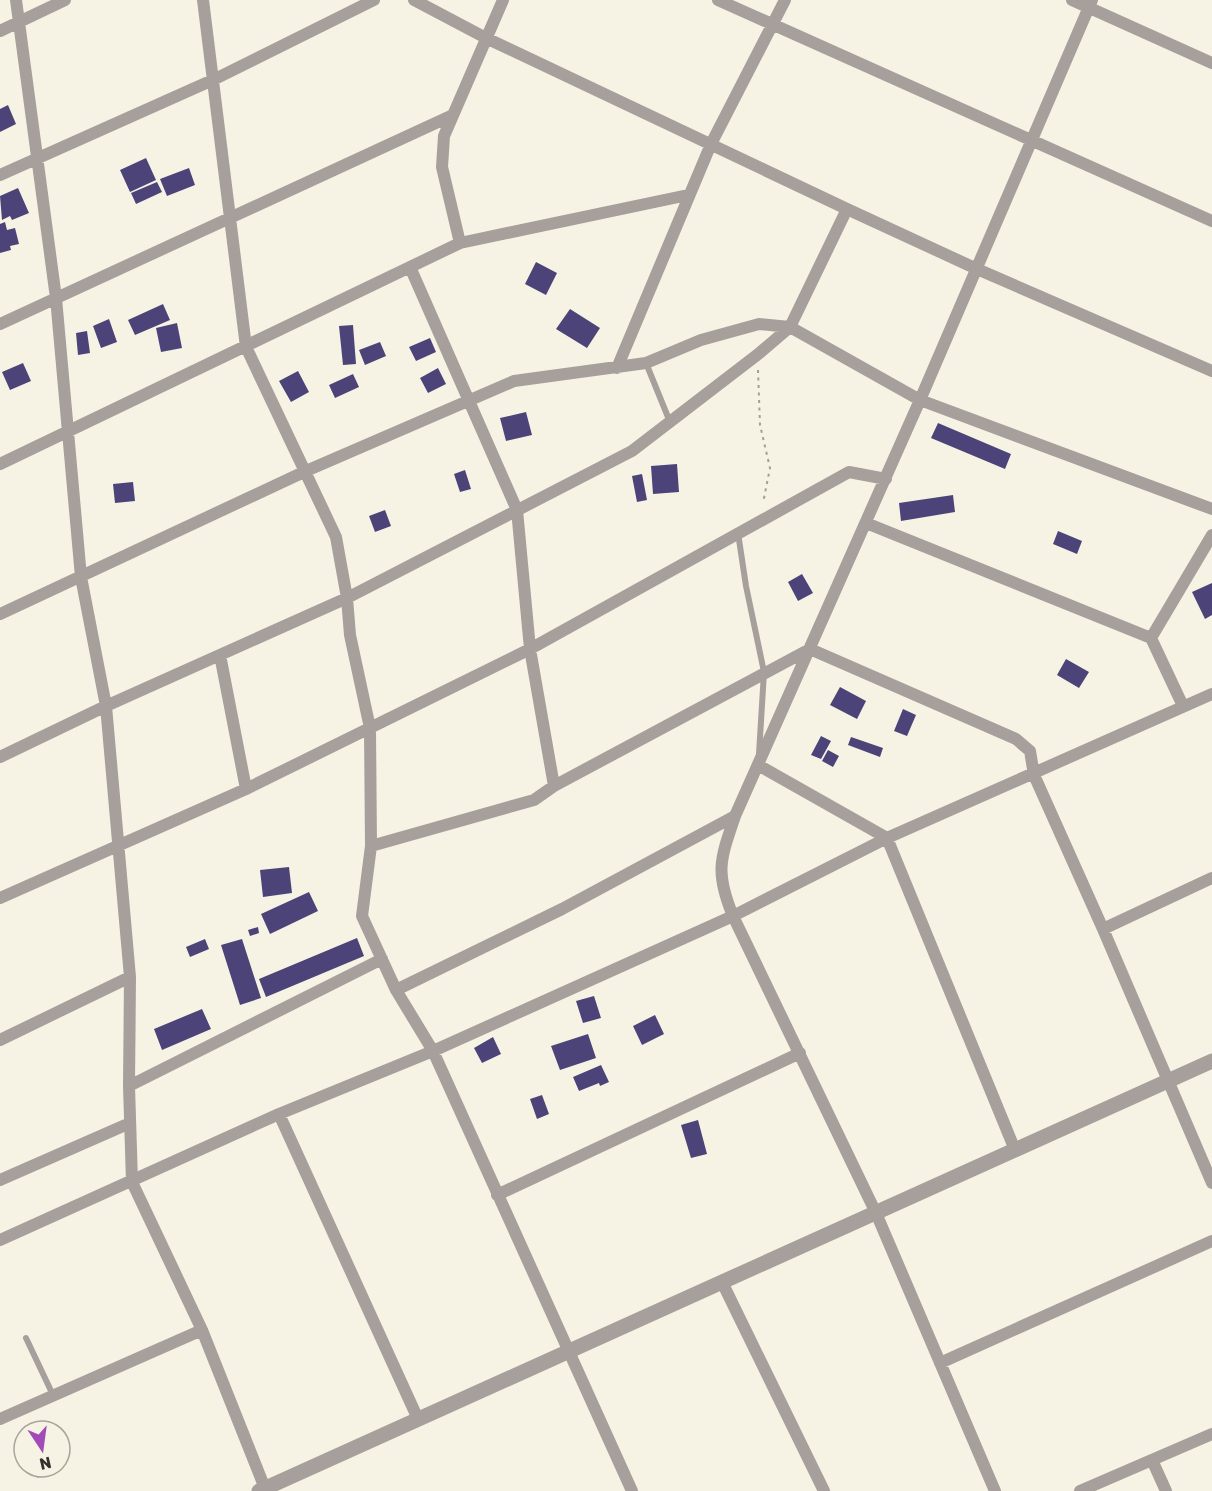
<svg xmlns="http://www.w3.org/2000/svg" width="1212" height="1491" font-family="Rubik,sans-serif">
<rect width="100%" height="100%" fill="#f7f3e4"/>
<path fill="#4c4478" d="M8,105L16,124L0,132V109Z
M146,158L156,180L130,192L120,170Z
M189,168L195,185L167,196L160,179Z
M157,182L162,192L136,204L131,193Z
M18,188L29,213L12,220L10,216L2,220L0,196Z
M5,222L7,230L15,228L19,244L10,246L11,250L0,253V224Z
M536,262L557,273L546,295L525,284Z
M163,304L170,320L135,335L128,320Z
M570,309L600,328L587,348L556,329Z
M109,319L117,342L101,348L93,326Z
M177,323L182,348L161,352L156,328Z
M353,325L356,364L343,365L339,326Z
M87,331L90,353L78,355L76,333Z
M430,338L436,352L416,361L409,347Z
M380,342L386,356L365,365L359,350Z
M23,363L31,381L10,390L2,372Z
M438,368L446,384L428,393L420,378Z
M298,371L309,392L291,402L279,381Z
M353,374L359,387L335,398L329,385Z
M526,412L532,435L506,441L500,418Z
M938,423L1011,454L1005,469L931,438Z
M677,464L679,492L653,494L651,466Z
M465,470L471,489L460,492L454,474Z
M642,474L647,500L637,502L632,476Z
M133,482L135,501L115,503L113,484Z
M953,495L955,512L901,521L899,503Z
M385,510L391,526L375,532L369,516Z
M1058,531L1082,541L1077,554L1053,544Z
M802,574L813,593L798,601L788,582Z
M1212,583V615L1205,619L1192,592Z
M1066,659L1089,672L1079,688L1057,675Z
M840,687L866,701L857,719L830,705Z
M903,709L916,715L907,736L894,731Z
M821,736L831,741L821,759L811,755Z
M851,737L883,748L880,757L848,745Z
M828,750L839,756L833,767L822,761Z
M289,867L292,893L263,897L260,870Z
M309,892L318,911L270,934L261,914Z
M258,927L259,933L250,936L248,930Z
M357,938L364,956L266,997L259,979Z
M205,939L209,949L190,957L186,947Z
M242,939L261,998L240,1005L221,945Z
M594,996L601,1018L583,1023L576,1001Z
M202,1009L211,1029L162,1050L154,1029Z
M655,1015L664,1034L642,1045L633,1026Z
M588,1034L596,1058L560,1070L551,1046Z
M493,1037L501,1054L482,1063L474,1048Z
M601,1065L609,1082L600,1086L599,1083L579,1091L573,1077Z
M542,1095L549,1114L537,1119L530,1099Z
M698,1120L707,1154L691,1158L681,1125Z"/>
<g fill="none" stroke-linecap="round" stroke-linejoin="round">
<path stroke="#a29f94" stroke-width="2" stroke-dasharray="3 4.5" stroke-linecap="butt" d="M758,370L760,425L770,468L763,503"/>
<path stroke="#a69f9c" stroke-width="6" d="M646,363L670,422
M738,533L746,586L764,672L759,754
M26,1338L53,1395"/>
<path stroke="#a69f9c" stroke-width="12" d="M16,0L56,298L81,577L106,706L130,977L129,1086L132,1182L202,1330L266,1491
M203,0L246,347L336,537L347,598L350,635L370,728L371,846L362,916L396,990L433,1051L632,1491
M414,0L486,38L847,209L977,269L1212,371
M718,0L1212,221
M1072,0L1212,63
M0,31L65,0
M0,175L215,79L374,0
M460,243L442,167L444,136L503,0
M410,267L517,510L530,649L554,786
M0,324L453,115
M617,368L711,144L785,0
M0,464L460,243L688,195
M866,523L1151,638L1183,706
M0,614L306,471L514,381L646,363L701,340L759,324L790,327L847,209
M1151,638L1212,535
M220,655L246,789
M0,757L106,706L347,598L632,451L757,355L790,327L920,400L1212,509
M758,765L887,838L1015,1150
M371,846L534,800L554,786L810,649L1016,739L1030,751L1034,775L1103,929L1212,1183
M0,898L246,789L530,649L849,472L886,479
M1103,929L1212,878
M396,990L562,909L735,816
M0,1040L130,977
M129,1086L382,959
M279,1114L418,1419
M0,1180L130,1123
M497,1195L800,1053
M0,1240L279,1114L433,1051L733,916L887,838L1212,694
M722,1282L824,1491
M940,1363L1212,1241
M0,1419L202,1330
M1152,1460L1166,1491
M995,1491L876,1213L733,916C715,872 720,860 735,816L920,400L1092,0
M1080,1491L1212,1434"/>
<path stroke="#a69f9c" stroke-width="15" d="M259,1491L1212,1061"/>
</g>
<g transform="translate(42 1449) rotate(167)"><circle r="28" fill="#f7f3e4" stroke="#a8a59a" stroke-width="1.5"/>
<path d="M0-4.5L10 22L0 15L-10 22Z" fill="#a14bb8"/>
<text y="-9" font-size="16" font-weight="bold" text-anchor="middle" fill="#32312b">N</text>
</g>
</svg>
